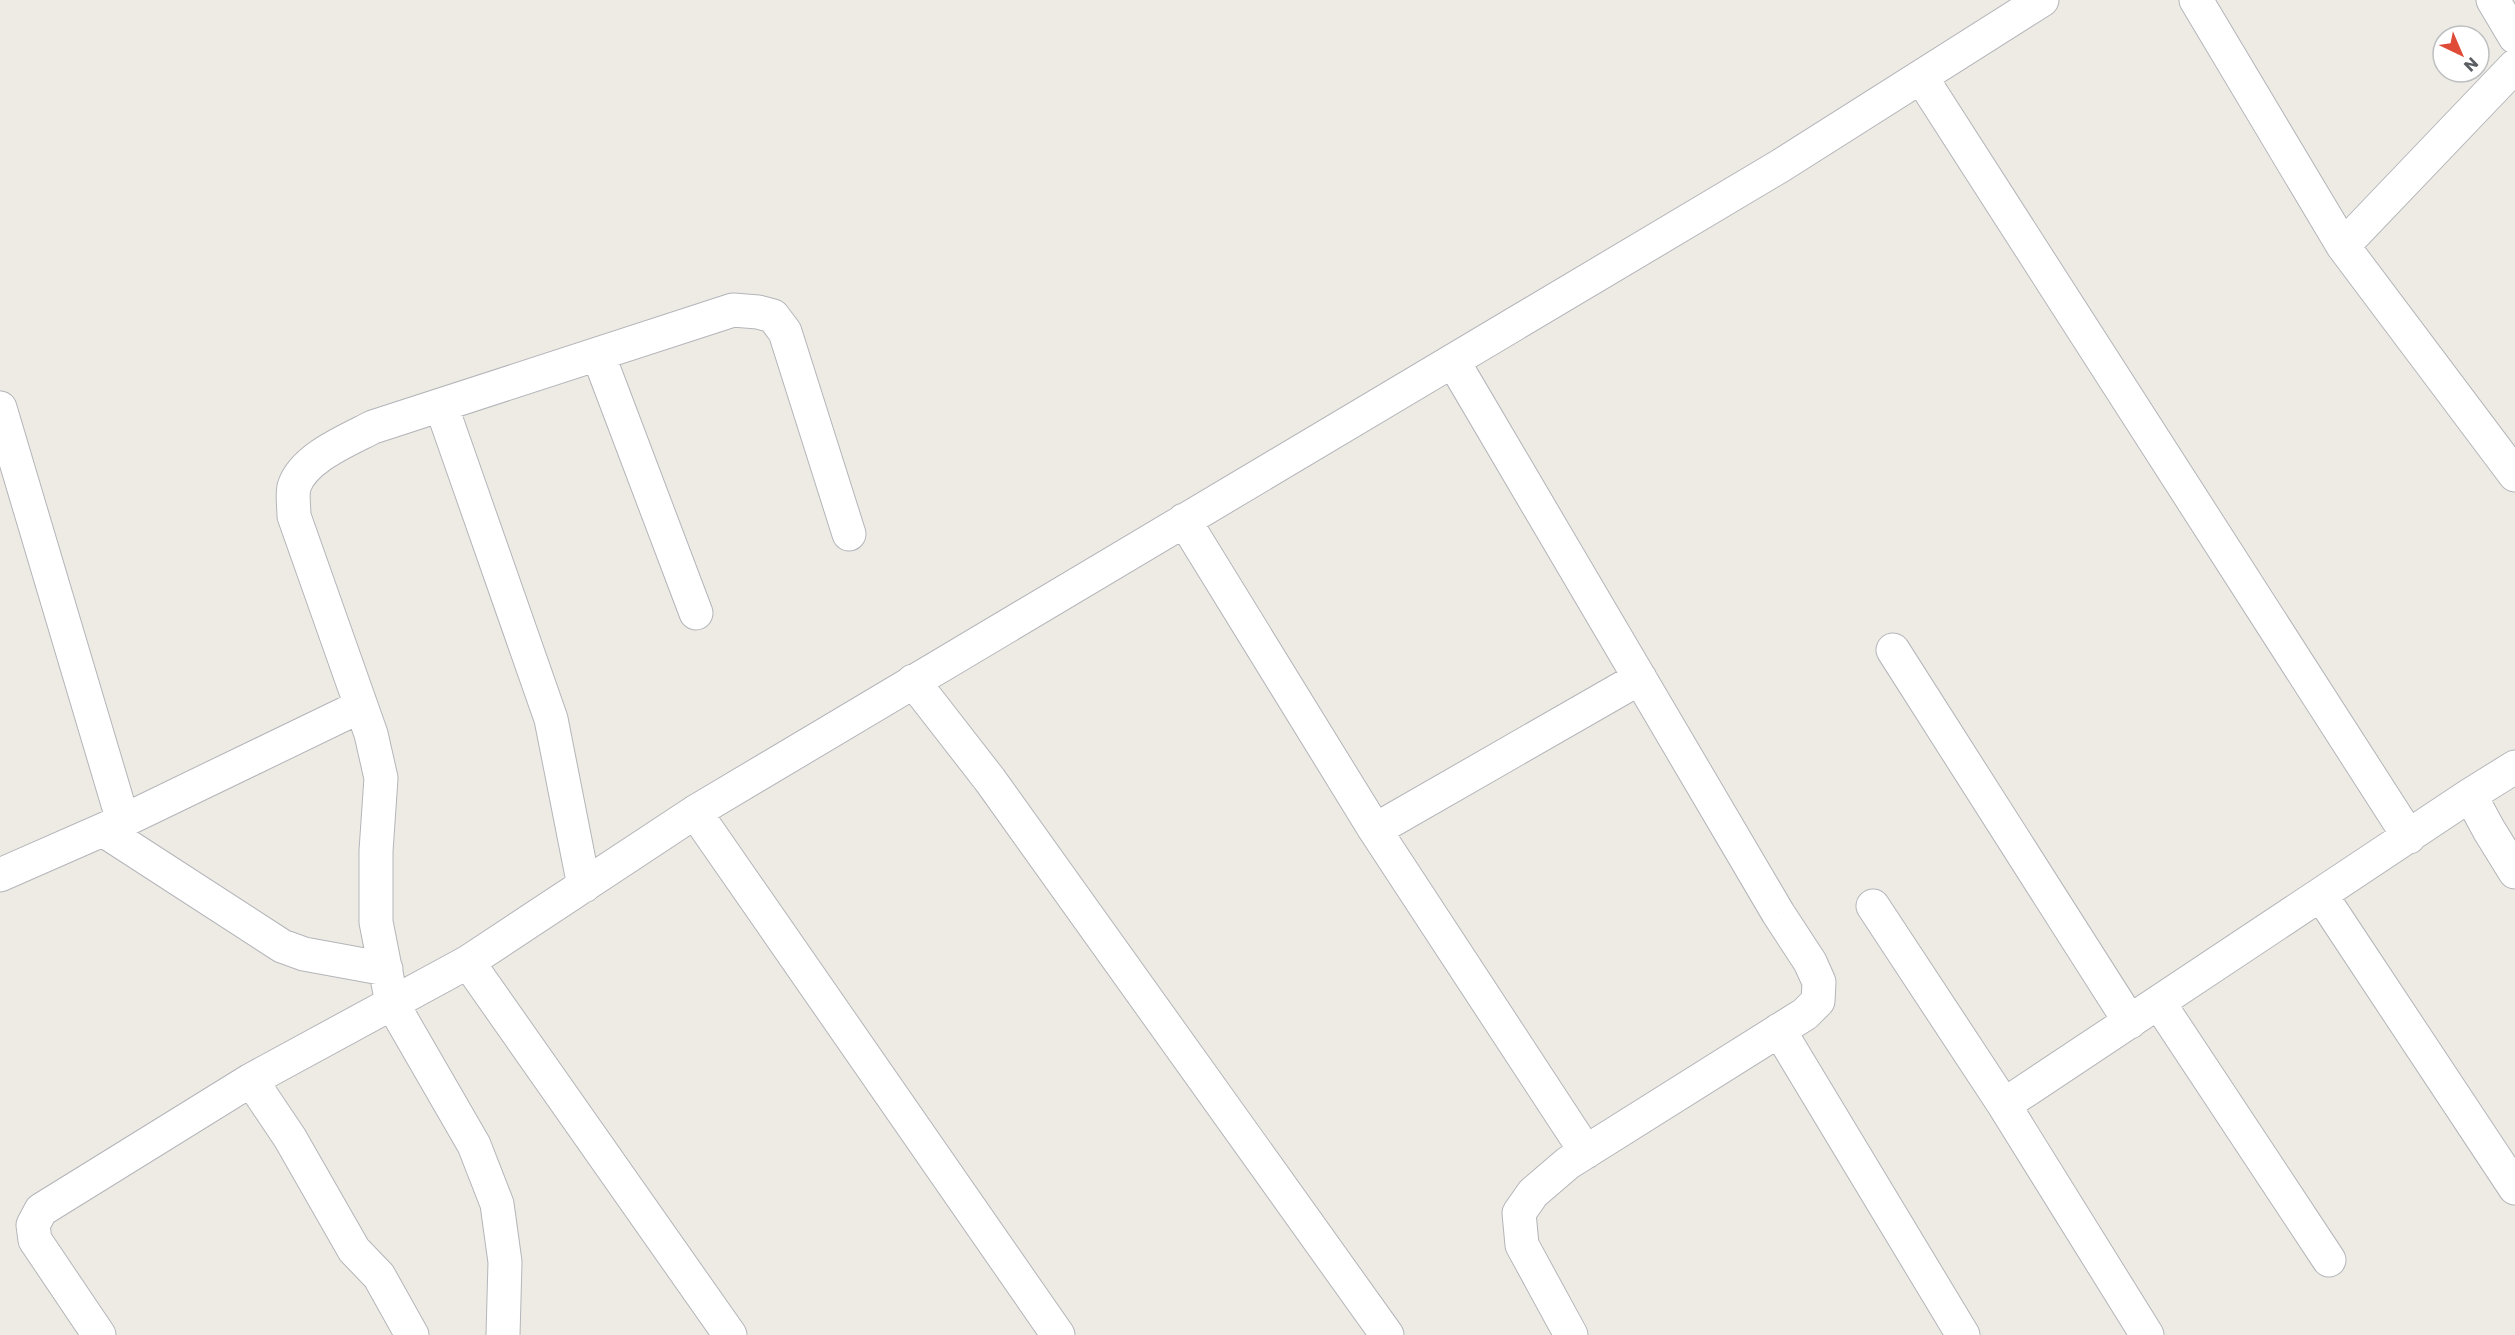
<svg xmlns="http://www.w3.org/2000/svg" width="2515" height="1335" font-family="Poppins,sans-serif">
<rect width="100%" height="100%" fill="#edebe3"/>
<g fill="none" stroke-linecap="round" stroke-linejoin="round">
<g stroke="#b4b5ba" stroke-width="35">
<path id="minor" d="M2196,0L2343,246
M2493,0L2515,37
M2515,66L2343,246L2515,475
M1921,77L2409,837
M598,354L696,613
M1453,361L1778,913L1810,962L1819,982L1818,1001L1805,1014L1568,1163L1533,1193L1519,1213L1522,1245L1571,1335
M441,405L551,719L584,886
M0,408L123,821
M1184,520L1375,830L1586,1152
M1893,650L2130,1022
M913,681L990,780L1387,1335
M2470,795L2515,767
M695,812L1058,1335
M103,830L282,946L304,954L386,969
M1375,830L1640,678
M0,875L123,821L361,706
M2321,895L2515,1188
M1873,906L2004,1105L2147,1335
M468,962L730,1335
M2159,1003L2329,1260
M1779,1030L1963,1335
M251,1080L290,1138L354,1250L379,1276L412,1335
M2004,1105L2470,795L2489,830L2515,872
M99,1335L35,1240L33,1225L41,1210L251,1080L468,962L695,812L1780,166L2042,0
M503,1335L505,1262L497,1204L474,1145L392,1003L376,922V851L381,778L371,734L294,516C294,507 292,495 294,487C303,458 348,440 373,427L733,310L758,312L773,316L785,332L849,534"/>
</g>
<use href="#minor" stroke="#fff" stroke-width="33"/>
</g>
<g transform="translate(2461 54) rotate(136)"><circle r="28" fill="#ffffff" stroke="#bdbfc1" stroke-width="1.5"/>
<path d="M0-4.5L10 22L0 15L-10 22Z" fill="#e04b37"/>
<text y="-9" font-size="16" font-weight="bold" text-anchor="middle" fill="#5b5e63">N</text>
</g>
</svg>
